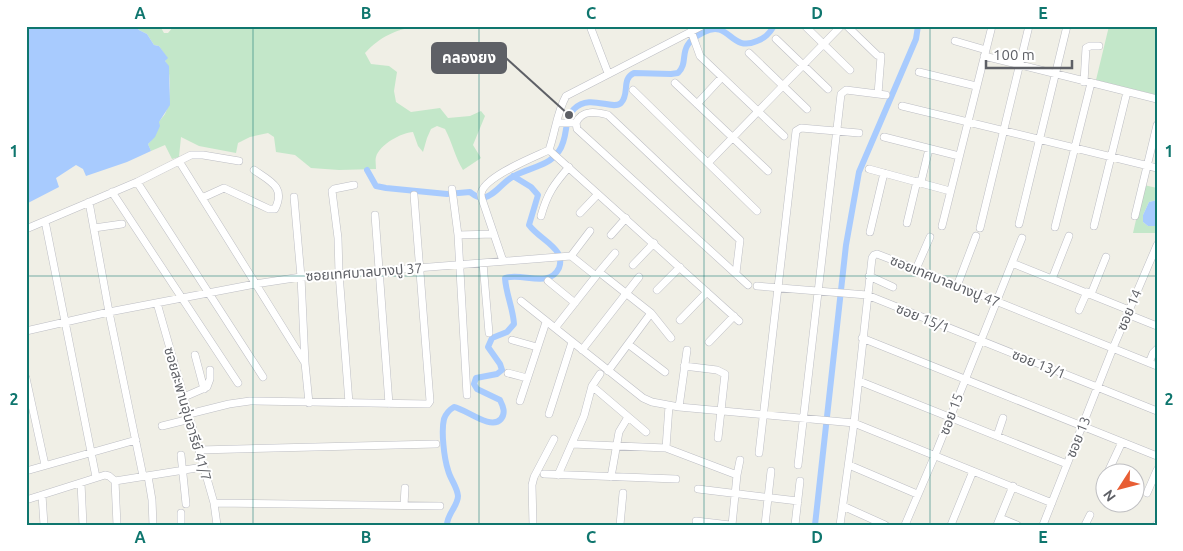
<svg xmlns="http://www.w3.org/2000/svg" width="1183" height="551" font-family="Ubuntu,'Noto Sans Thai',sans-serif">
<rect width="100%" height="100%" fill="#f0efe6"/>
<path fill="#c3e7c9" d="M135,26H160L164,33H168L174,26H418C395,30 381,36 365,53L371,64L389,66L397,72L394,91L396,102L411,112L440,108L448,118L470,116L481,111L485,116L473,145L481,158L463,170C455,157 452,142 445,129L437,126L431,129L427,138L423,152L418,146L413,132C401,133 380,144 376,157C375,160 376,165 376,169L339,170L311,168L295,155L276,152L274,137L268,133L250,137L238,143L236,153L199,146L181,137L179,157L172,159L165,145L151,151L148,144C155,137 155,132 158,123C160,120 163,117 165,114C171,102 172,71 165,61L167,58L159,46L154,45L147,34L139,30Z
M1109,26H1157V95L1096,80Z
M1144,185L1157,188V200L1149,202L1143,215V222L1148,226H1157V233H1133Z"/>
<path fill="#a8cbfe" d="M26,26H135L139,30L147,34L154,45L159,46L168,58L165,61L169,66L170,105L159,122L160,126L155,137L148,144L151,151L127,162L86,176L83,169L76,165L56,178L59,187L28,203L26,196Z
M1157,200V226H1148L1143,222V215L1149,202Z"/>
<g fill="none" stroke-linecap="round" stroke-linejoin="round">
<path stroke="#a8cbfe" stroke-width="6" d="M367,170L376,186L386,188L447,194L470,192C474,195 477,198 483,198C495,196 503,181 514,176C530,167 548,167 559,151C569,137 563,119 574,109C590,93 612,111 621,103C630,94 621,79 634,73L671,74L678,73C691,60 674,47 704,32C730,19 730,53 757,41C765,38 769,34 774,26
M447,525C447,514 458,506 458,496C457,486 450,479 448,470C444,458 441,431 444,419C446,413 449,410 454,407C466,409 491,431 501,419C506,413 503,406 500,400L477,389L474,384L476,378L497,374L502,370L500,364L488,347L492,338L507,332L514,324C513,308 506,294 505,278C522,272 549,289 559,268C561,263 560,257 558,253C551,242 537,236 529,225L538,195L531,187L513,176
M815,525L846,245L859,172L916,39L918,26"/>
<g stroke="#bdbec4" stroke-width="8">
<path id="street" d="M590,26L608,73
M805,26L850,70
M847,26L877,55
M691,31L700,56L784,136
M776,39L828,89
M955,41L986,50
M749,53L807,109
M984,56L1157,99
M919,72L976,86
M1084,82L1086,48L1090,46H1099
M675,83L768,171
M633,90L757,211
M878,94L881,56
M697,104L722,77
M902,106L1157,168
M557,123H576
M576,123C582,109 597,112 608,115L740,240L736,273
M576,123L577,129L748,285
M884,137L959,156
M549,150L739,321
M179,161L305,363
M708,163L841,26
M869,169L950,191
M137,182L263,377
M921,182L929,149
M452,189L458,235L467,395
M112,192L238,383
M294,197L301,277L305,363L309,403
M202,198L224,188L269,209H275C286,187 270,181 254,170
M89,202L109,312L143,476
M580,213L598,194
M375,215L389,404
M541,216C547,194 554,184 569,167
M1135,216L1157,125
M45,221L96,477
M907,223L917,181
M1019,224L1067,26
M942,226L992,26
M1094,226L1127,92
M1055,227L1091,83
M94,228L122,224
M980,228L1029,26
M26,229L137,182L191,155H203L239,161
M870,232L884,173
M458,235L494,234
M611,235L626,218
M571,256L590,231
M503,261L483,202C482,200 481,197 481,194C483,177 534,157 549,150C555,133 557,112 566,96L702,26
M483,263L489,333
M1012,263L1022,238
M633,265L654,243
M916,269L930,237
M599,272L615,253
M869,276L893,287
M1052,279L1069,236
M548,281L575,303
M757,286L867,295L1157,411
M957,286L976,236
M657,290L680,267
M1091,294L1106,257
M521,301L643,398L652,402L679,407
M157,303L214,503L217,525
M1079,310L1087,292
M1127,314L1157,326
M680,320L707,292
M555,328L596,276
M26,331L109,312L255,284L301,277L571,256L596,276L599,272L651,313L671,338
M862,338L1157,456
M512,340L537,347
M709,342L734,316
M628,344L665,372
M582,350L639,277
M687,350L679,407L854,423L1052,503
M195,355L204,389
M1149,363L1153,353L1157,349
M684,366L717,370L725,374L718,438
M608,371L651,313
M508,373L527,378
M26,378L45,465
M859,381L1067,464
M592,386L646,432
M184,397L207,387L210,379V370
M520,401L546,322
M349,403L339,273L338,238L332,191L334,189L354,185
M669,406L666,448L737,475L732,525
M189,414L229,404L250,401L428,404L430,401L414,195
M549,414L572,342
M162,426L190,419
M997,436L1003,418
M572,444L666,448
M199,450L436,444
M759,453L796,131L801,128L859,133
M181,455L186,504
M798,465L841,94L846,90L886,95
M849,465L917,494
M26,471L136,440
M544,474L676,479
M1107,474L1122,442
M558,475L584,416L592,386L600,374
M737,475L740,460
M148,476L152,500L153,525
M611,477L619,432L628,417
M115,481L117,525
M81,483L83,525
M698,489L798,501
M1100,489L1106,477
M1147,493L1157,470
M42,495L44,525
M26,500L105,475L109,476L115,481L203,467
M214,503L440,506
M404,505L405,488
M843,506L885,525
M181,513V525
M1000,518L1017,525
M696,521L730,525
M533,525L532,485L534,477L554,439
M620,525L623,493
M765,525L771,471
M795,525L800,481
M840,525L854,423L872,258L874,255L877,254L916,269L1157,366
M905,525L935,455L1012,263L1129,310
M951,525L973,471
M997,525L1013,486
M1043,525L1113,348L1157,245
M1085,525L1090,515
M1156,525L1157,524"/>
</g>
<use href="#street" stroke="#fff" stroke-width="7"/>
</g>
<path fill="none" stroke="#0f766e" stroke-width="1" stroke-opacity="0.55" d="M253,26V525M479,26V525M704,26V525M930,26V525M26,276H1157"/>
<g text-anchor="middle" stroke-width="4" stroke-linejoin="round" paint-order="stroke">
<g font-size="14" fill="#5e6066" stroke="#fff">
<text transform="translate(364 272) rotate(-4)" y="5">ซอยเทศบาลบางปู 37</text>
<text transform="translate(945 281) rotate(22)" y="5">ซอยเทศบาลบางปู 47</text>
<text transform="translate(1129 310) rotate(-67)" y="5">ซอย 14</text>
<text transform="translate(923 318) rotate(22)" y="5">ซอย 15/1</text>
<text transform="translate(1039 364) rotate(22)" y="5">ซอย 13/1</text>
<text transform="translate(188 414) rotate(74)" y="5">ซอยสะพานอุ่นอารีย์ 41/7</text>
<text transform="translate(951 414) rotate(-69)" y="5">ซอย 15</text>
<text transform="translate(1078 437) rotate(-68)" y="5">ซอย 13</text>
</g>
</g>
<path fill="none" stroke="#5e6066" stroke-width="2" d="M569 115L506 58"/>
<circle fill="#5e6066" stroke="#fff" stroke-width="2" cx="569" cy="115" r="5"/>
<rect fill="#5e6066" stroke="#5e6066" stroke-width="2" x="432" y="43" width="74" height="30" rx="5"/>
<g font-size="15" text-anchor="middle" font-weight="bold" fill="#fff">
<text x="469" y="63">คลองยง</text>
</g>
<rect width="1183" height="551" fill="none" stroke="#ffffff" stroke-width="55"/>
<g transform="translate(1120 488) rotate(234)"><circle r="24" fill="#ffffff" stroke="#bfbfc2"/>
<path d="M0-4L9 19L0 12L-9 19Z" fill="#e85e34"/>
<text y="-8" font-size="14" font-weight="bold" text-anchor="middle" fill="#5e6066">N</text>
</g>
<path d="M986 60v8h86v-8" fill="none" stroke="#5e6066" stroke-width="2.5"/>
<text x="993" y="60" font-size="15" fill="#5e6066" stroke="#ffffff" stroke-width="4" paint-order="stroke">100 m</text>
<rect x="28" y="28" width="1128" height="496" fill="none" stroke="#0f766e" stroke-width="2"/>
<g font-size="16" text-anchor="middle" font-weight="bold" fill="#0f766e">
<text x="140" y="19">A</text>
<text x="366" y="19">B</text>
<text x="591" y="19">C</text>
<text x="817" y="19">D</text>
<text x="1043" y="19">E</text>
<text x="14" y="157">1</text>
<text x="1169" y="157">1</text>
<text x="14" y="405">2</text>
<text x="1169" y="405">2</text>
<text x="140" y="543">A</text>
<text x="366" y="543">B</text>
<text x="591" y="543">C</text>
<text x="817" y="543">D</text>
<text x="1043" y="543">E</text>
</g>
</svg>
